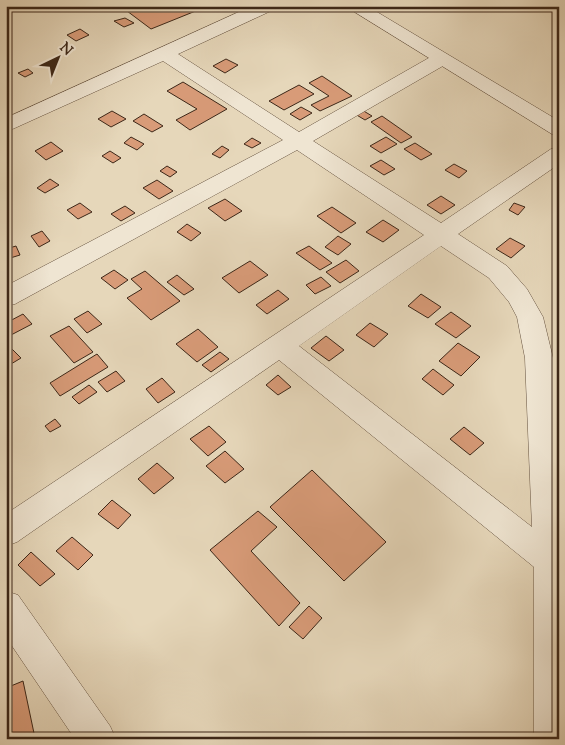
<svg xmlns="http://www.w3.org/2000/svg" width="565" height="745" font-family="'Sorts Mill Goudy',serif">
<rect width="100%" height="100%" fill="#e6d7ba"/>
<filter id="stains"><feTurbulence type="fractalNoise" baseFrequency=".004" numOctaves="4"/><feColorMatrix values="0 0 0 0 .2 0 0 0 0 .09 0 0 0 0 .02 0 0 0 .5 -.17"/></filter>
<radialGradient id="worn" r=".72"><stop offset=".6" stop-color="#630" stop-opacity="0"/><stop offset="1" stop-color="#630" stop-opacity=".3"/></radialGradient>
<path fill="#d89b78" stroke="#3c2718" d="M139,6H208L151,29L127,11Z
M125,18L134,23L124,27L114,21Z
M80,29L89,35L76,41L67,35Z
M226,59L238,65L225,73L213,66Z
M28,69L33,73L25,77L18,73Z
M322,76L352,96L320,111L311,105L329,96L309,83Z
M183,82L227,109L190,130L176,120L197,109L167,91Z
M299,85L314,94L284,110L269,101Z
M301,107L312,113L300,120L290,114Z
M362,110L372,116L365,120L355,114Z
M112,111L126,119L111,127L98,119Z
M144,114L163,126L152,132L133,121Z
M382,116L412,137L401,143L371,122Z
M131,137L144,144L137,150L124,143Z
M386,137L397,144L381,153L370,146Z
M252,138L261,143L252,148L244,144Z
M51,142L63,151L46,160L35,151Z
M415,143L432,154L421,160L404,149Z
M222,146L229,150L220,158L212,154Z
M110,151L121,158L113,163L102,156Z
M381,160L395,169L384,175L370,166Z
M454,164L467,171L459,178L445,170Z
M167,166L177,172L170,177L160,171Z
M50,179L59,185L45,193L37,188Z
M157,180L173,191L159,199L143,188Z
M441,196L455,205L441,214L427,205Z
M225,199L242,211L225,221L208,208Z
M80,203L92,212L78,219L67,210Z
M514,203L525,207L518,215L509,210Z
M125,206L135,213L121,221L111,214Z
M332,207L356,223L341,233L317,216Z
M383,220L399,230L383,242L366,232Z
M187,224L201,233L191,241L177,232Z
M42,231L50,241L39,247L31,236Z
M338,236L351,244L338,255L325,247Z
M510,238L525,246L511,258L496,249Z
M16,246L20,255L7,259L6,249Z
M309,246L332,263L320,270L296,253Z
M346,260L359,271L340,283L326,272Z
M250,261L268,275L239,293L222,278Z
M114,270L128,280L115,289L101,278Z
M145,271L180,301L151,320L127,298L142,289L131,279Z
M177,275L194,289L184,295L167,282Z
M321,277L331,286L315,294L306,285Z
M278,290L289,299L267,314L256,305Z
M421,294L441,307L428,318L408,306Z
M88,311L102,324L87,333L74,319Z
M451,312L471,326L456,338L435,324Z
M23,314L32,324L11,335L6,330V323Z
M370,323L388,334L374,347L356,335Z
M69,326L93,352L74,363L50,336Z
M198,329L218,347L197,362L176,344Z
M326,336L344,350L329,361L311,348Z
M6,343L21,358L6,367Z
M458,343L480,357L461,376L439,361Z
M220,352L229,359L211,372L202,365Z
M97,354L108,367L60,396L50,383Z
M433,369L454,385L443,395L422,379Z
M116,371L125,381L107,392L98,382Z
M278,375L291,387L278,395L266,385Z
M162,378L175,392L158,403L146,389Z
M89,385L97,392L79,404L72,397Z
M55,419L61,426L50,432L45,426Z
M209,426L226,442L208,456L190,439Z
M464,427L484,443L470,455L450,439Z
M225,451L244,469L225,483L206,466Z
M157,463L174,478L154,494L138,479Z
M312,470L386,542L344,581L270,507Z
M112,500L131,515L118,529L98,514Z
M258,511L277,527L251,551L300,603L279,626L210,550Z
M72,537L93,555L78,570L56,551Z
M31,552L55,574L40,586L18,565Z
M309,606L322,618L303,639L289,627Z
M23,681L35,738L9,739L6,725V688Z"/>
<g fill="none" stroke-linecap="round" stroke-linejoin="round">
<g stroke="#665340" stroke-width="1">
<path id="minor" d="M252,6H276L273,10L178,54L299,132L434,55H448L450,59L448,63L313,141L441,223L551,149L559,147V164L458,234L507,266L527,289L543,317L553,358L559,449V739H534V567L279,360L17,542L6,546V514L424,235L297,150L15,304L6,306V286L283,140L163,61L6,132V118ZM441,246L489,278L509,302L517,317L525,358L532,527L299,346Z
M6,591L18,595L110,726L116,739H75L6,637Z"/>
</g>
<g stroke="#665340" stroke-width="1">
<path id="tertiary" d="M345,6H367L559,121V136L552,134Z"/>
</g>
<use href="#minor" fill="#efe5d2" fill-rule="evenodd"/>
<use href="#tertiary" fill="#efe5d2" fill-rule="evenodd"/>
</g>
<rect width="565" height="745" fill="none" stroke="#e6d7ba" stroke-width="25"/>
<rect x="8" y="8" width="550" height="730" fill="none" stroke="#3c2718" stroke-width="2.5"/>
<rect x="12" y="12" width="540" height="720" fill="none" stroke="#3c2718"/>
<g transform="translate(58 58) rotate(43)" stroke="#efe5d2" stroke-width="4" paint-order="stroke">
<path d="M0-4L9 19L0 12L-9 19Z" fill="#3c2718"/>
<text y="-8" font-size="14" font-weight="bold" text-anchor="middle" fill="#3c2718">N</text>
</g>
<rect width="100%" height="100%" filter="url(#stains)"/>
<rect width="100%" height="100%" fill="url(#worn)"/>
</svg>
